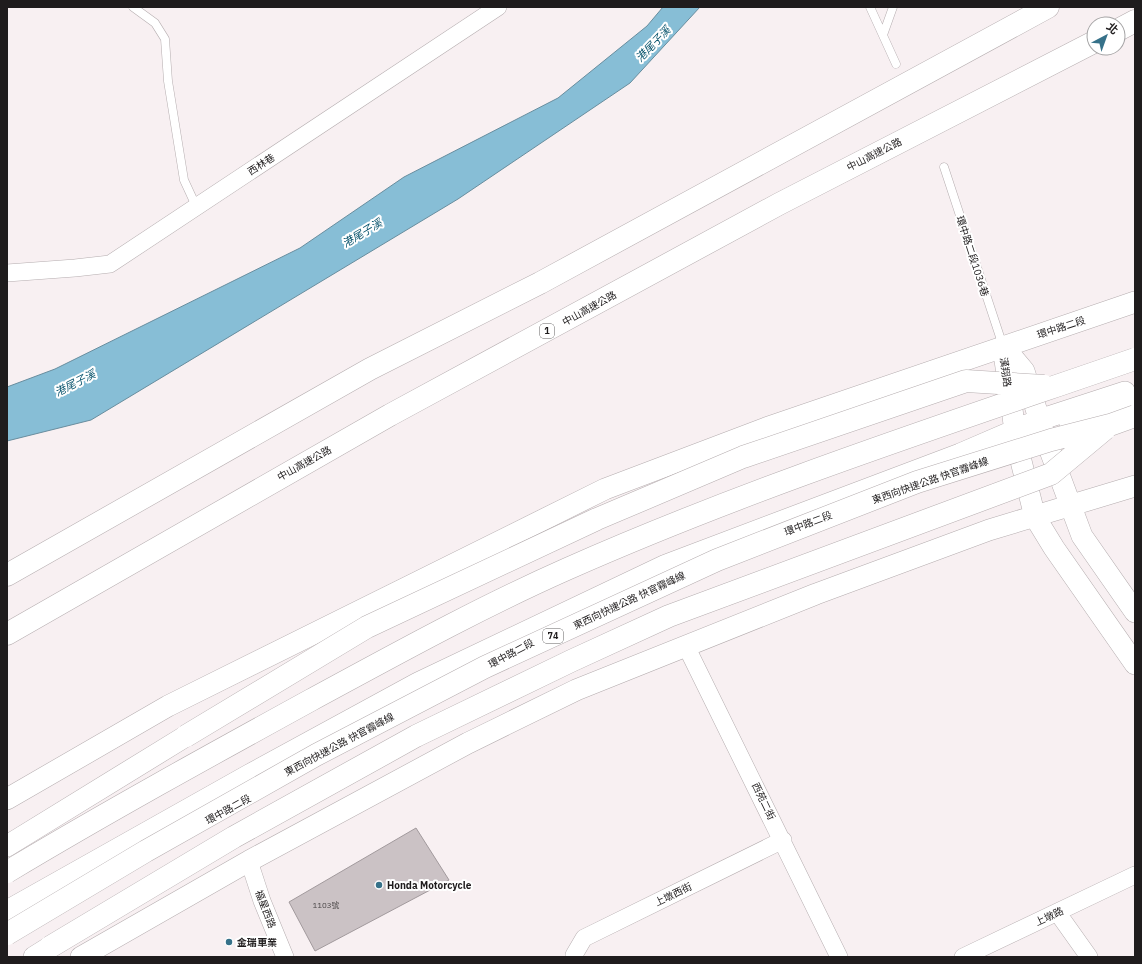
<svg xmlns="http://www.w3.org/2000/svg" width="1142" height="964" font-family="'IBM Plex Sans','Noto Sans TC',sans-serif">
<rect width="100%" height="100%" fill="#f8f0f2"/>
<path fill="#87bed6" stroke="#688d9e" d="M663,7H700L630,83L458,199L91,420L7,441V387L55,369L300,248L404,177L558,98L647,26Z"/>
<path fill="#cbc2c5" stroke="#a29a9d" d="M416,828L449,880L315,951L289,902Z"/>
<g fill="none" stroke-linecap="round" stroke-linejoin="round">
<g stroke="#b5adaf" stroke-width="9">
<path id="service" d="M133,7L155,23L165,39L168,81L184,180L196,206
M870,7L896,64
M883,35L893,7
M944,167L1003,346"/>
</g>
<g stroke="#b5adaf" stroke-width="18">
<path id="minor" d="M7,273L75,268L110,264L498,7
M686,646L839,957
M249,861L262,901L285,957
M1057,912L1089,957
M575,957L574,955L584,938L783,840
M963,957L1135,875"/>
</g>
<g stroke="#b5adaf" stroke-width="22">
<path id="tertiary" d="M1003,346L1017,445L1035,517L1054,548L1135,664
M1003,346L1024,371L1045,437L1082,536L1135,612
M1070,427L1135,402
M7,799L168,706L605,489L766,428L1135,302
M7,846L186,736
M7,911L249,775L418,683L666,565L960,454L1039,420L1125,392
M34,957L50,947
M81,957L249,861L468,743L576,690L816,594L989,530L1135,486"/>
</g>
<g stroke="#b5adaf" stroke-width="23">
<path id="motorway" d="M1118,30L1135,21
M7,575L370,369L540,283L1048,7
M7,634L390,415L779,204L1094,42"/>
</g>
<use href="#service" stroke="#fff" stroke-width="8"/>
<use href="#minor" stroke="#fff" stroke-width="17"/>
<use href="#tertiary" stroke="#fff" stroke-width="21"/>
<use href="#motorway" stroke="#fff" stroke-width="22"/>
<g stroke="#b5adaf" stroke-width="23" stroke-linecap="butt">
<path id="trunk-bridge" d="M186,736L367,627L597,519L743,457L966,381L1044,386
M7,872C107,812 209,756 311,700C396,654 479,608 567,569C752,487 944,425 1135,359
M7,934L146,851L316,755L485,667L717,560L917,482L1051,440L1110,425L1135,416
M50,947L234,837L416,736L571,661L669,616L1051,474L1105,429"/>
</g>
<use href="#trunk-bridge" stroke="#fff" stroke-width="22"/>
</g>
<g fill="#367189" stroke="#fff" stroke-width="1.5">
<circle cx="379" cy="885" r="4"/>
<circle cx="229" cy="942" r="4"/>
</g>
<g text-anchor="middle" stroke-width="4" stroke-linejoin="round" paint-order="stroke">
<g font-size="8" fill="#4a4647">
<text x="326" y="908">1103號</text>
</g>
<g fill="#fff" stroke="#626061" stroke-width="1">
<rect x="540" y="324" width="14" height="14" rx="3"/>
<rect x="543" y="629" width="20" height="14" rx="3"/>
</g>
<g font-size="9" font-weight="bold" fill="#1f1c1d">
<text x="547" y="334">1</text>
<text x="553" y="639">74</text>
</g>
<g font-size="10" fill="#1f1c1d" stroke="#fff">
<text transform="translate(874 154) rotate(-27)" y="4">中山高速公路</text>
<text transform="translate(261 164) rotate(-33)" y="4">西林巷</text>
<text transform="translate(973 256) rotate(72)" y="4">環中路二段1036巷</text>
<text transform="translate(589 308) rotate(-29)" y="4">中山高速公路</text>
<text transform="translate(1061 327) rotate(-18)" y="4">環中路二段</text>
<text transform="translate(1006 372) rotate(82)" y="4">漢翔路</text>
<text transform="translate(304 463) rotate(-29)" y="4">中山高速公路</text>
<text transform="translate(930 480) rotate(-19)" y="4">東西向快速公路 快官霧峰線</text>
<text transform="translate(808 523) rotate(-21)" y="4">環中路二段</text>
<text transform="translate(629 600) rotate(-25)" y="4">東西向快速公路 快官霧峰線</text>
<text transform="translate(511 653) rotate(-28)" y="4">環中路二段</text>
<text transform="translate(339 744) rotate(-28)" y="4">東西向快速公路 快官霧峰線</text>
<text transform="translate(764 801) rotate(64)" y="4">西苑二街</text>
<text transform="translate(228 809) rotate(-29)" y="4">環中路二段</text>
<text transform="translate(673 894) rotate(-26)" y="4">上墩西街</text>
<text transform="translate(266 909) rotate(69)" y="4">福星西路</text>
<text transform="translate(1049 916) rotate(-25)" y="4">上墩路</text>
</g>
<g font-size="10" font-weight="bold" fill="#1f1c1d" stroke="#fff" text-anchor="start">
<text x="387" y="889">Honda Motorcycle</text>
<text x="237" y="946">金瑞車業</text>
</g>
<g font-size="11" font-style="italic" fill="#0a556e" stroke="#fff">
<text transform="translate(653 44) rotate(-46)" y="4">港尾子溪</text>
<text transform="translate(362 233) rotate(-31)" y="4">港尾子溪</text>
<text transform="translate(75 383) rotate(-27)" y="4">港尾子溪</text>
</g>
</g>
<rect width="1142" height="964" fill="none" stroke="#1f1c1d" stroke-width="16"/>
<g transform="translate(1106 36) rotate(41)"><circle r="19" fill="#ffffff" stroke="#a5a4a5"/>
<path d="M0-3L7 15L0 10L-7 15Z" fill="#367189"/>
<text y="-6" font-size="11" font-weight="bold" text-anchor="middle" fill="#1f1c1d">北</text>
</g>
</svg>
